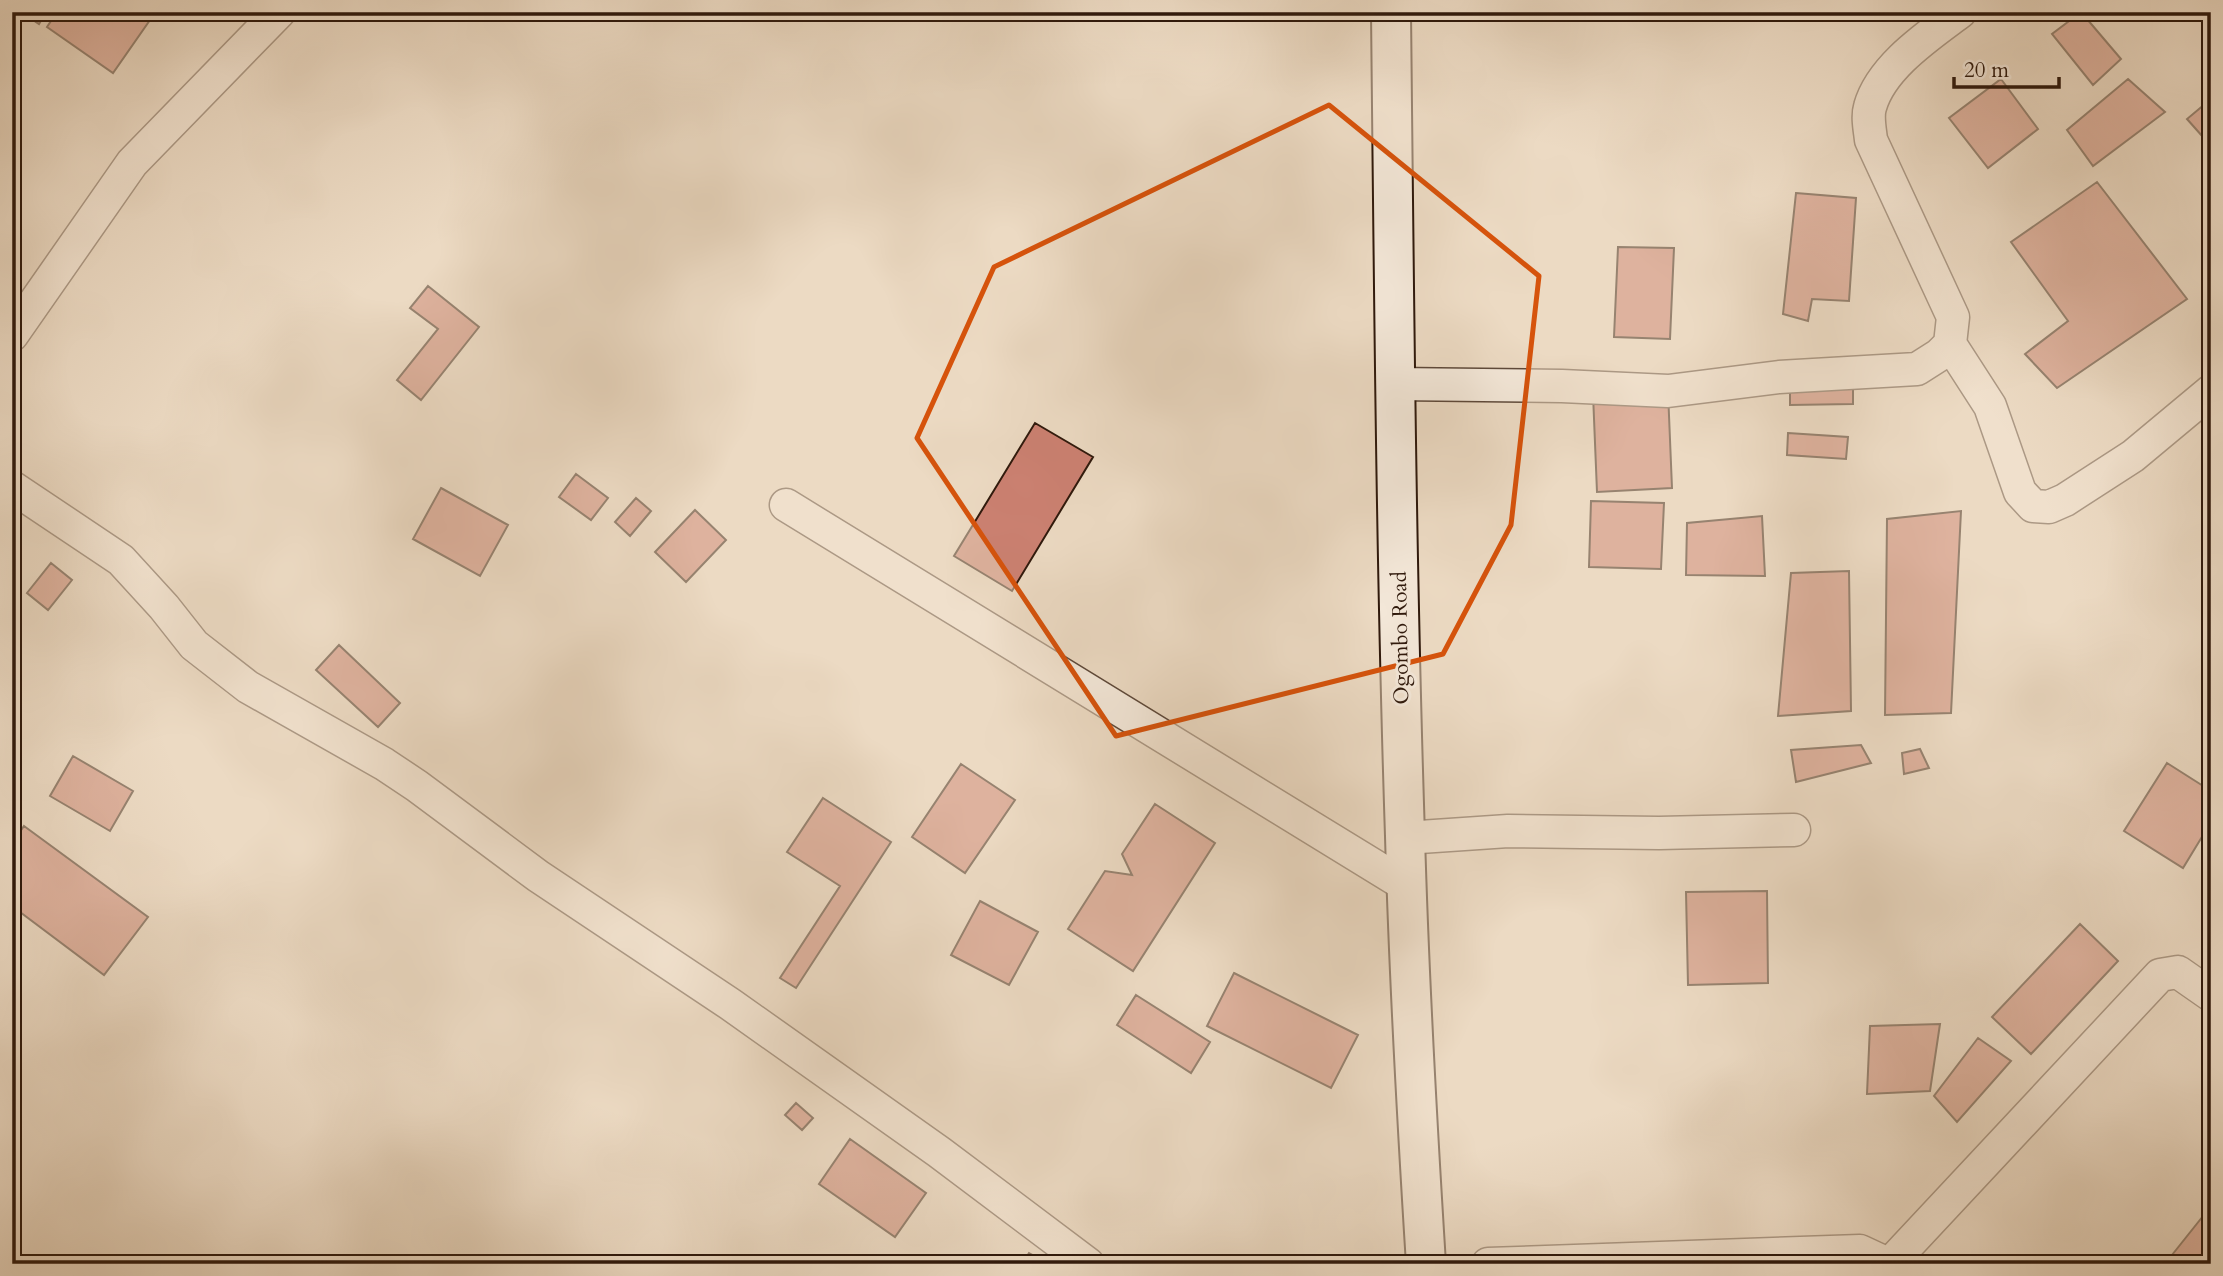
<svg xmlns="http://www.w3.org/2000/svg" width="2223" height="1276" font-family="Cardo,serif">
<rect width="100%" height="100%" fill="#ecdac3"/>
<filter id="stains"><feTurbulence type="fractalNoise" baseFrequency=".00286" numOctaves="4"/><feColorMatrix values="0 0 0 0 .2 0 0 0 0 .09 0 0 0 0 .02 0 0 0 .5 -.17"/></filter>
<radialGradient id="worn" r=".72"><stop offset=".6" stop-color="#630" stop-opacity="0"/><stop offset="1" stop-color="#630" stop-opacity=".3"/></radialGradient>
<path fill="#cc8172" stroke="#2f190c" stroke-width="2" d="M21,12H46L39,24Z
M57,12H139L150,20L113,73L47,27Z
M2081,12L2121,59L2093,85L2052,34Z
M2001,79L2038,129L1988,168L1949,118Z
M2128,79L2165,112L2093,166L2067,130Z
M2211,99V146L2187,119Z
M2097,182L2187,299L2057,388L2025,354L2068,321L2011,242Z
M1796,193L1856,198L1849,301L1812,299L1808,321L1783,314Z
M1618,247L1674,248L1670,339L1614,337Z
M428,286L479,327L421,400L397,380L438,329L410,308Z
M1853,383V404L1790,405V384Z
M1668,391L1672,488L1597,492L1593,394Z
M1035,423L1093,457L1012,591L954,556Z
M1788,433L1848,437L1846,459L1787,455Z
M576,474L608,498L591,520L559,497Z
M441,488L508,525L480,576L413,539Z
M636,498L651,511L630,536L615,522Z
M1591,501L1664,503L1661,569L1589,567Z
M695,510L726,540L686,582L655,552Z
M1961,511L1951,713L1885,715L1887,519Z
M1762,516L1765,576L1686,575L1687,523Z
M51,563L72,580L48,610L27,593Z
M1849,571L1851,711L1778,716L1791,573Z
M339,645L400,703L378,727L316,670Z
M1861,745L1871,763L1796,782L1791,750Z
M1920,749L1929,768L1904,774L1902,753Z
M73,756L133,791L110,831L50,796Z
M2167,763L2211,791V822L2183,868L2124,831Z
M961,764L1015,800L965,873L912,837Z
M823,798L891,842L796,988L780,978L840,886L787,852Z
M1155,804L1215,843L1133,971L1068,929L1105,871L1132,875L1122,854Z
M24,826L148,917L104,975L12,906V843Z
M1767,891L1768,983L1688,985L1686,892Z
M980,901L1038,932L1009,985L951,955Z
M2080,924L2118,961L2031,1054L1992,1017Z
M1234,973L1358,1035L1331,1088L1207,1026Z
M1136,995L1210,1042L1191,1073L1117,1025Z
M1940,1024L1930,1091L1867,1094L1870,1026Z
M1978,1038L2011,1061L1957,1122L1934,1096Z
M796,1103L813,1118L802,1130L785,1115Z
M850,1139L926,1193L895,1237L819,1184Z
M2211,1206V1264H2183L2172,1255Z
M1029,1253L1047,1263L1046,1264H1022Z"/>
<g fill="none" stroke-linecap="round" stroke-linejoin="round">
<g stroke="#5e493a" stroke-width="35">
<path id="street" d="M12,335L132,163L279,12
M1950,344L1990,406L2020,492L2033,506L2049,507L2065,500L2133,456L2211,391
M1395,384L1562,386L1668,391L1779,377L1917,369L1939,355L1950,344L1953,317L1871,140C1870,130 1867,117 1870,107C1881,67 1928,36 1960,12
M12,487L121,560L164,607L194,645L248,687L384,764L417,786L538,876L730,1004L939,1152L1088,1264
M786,505L1407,886
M1405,838L1508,831L1659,833L1794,830
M1488,1264L1860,1251L1888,1264
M1890,1264L2160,975L2178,972L2211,995"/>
</g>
<g stroke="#2f190c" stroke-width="42">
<path id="secondary" d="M1391,12C1394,287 1396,562 1405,836C1409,979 1417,1121 1426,1264"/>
</g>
<use href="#street" stroke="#f3e7d8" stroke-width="32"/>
<use href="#secondary" stroke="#f3e7d8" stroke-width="38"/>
</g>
<path d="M0 0H2223V1276H0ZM1329,105L1539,276L1511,525L1443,654L1116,736L917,438L994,267Z" fill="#ecdac3" fill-opacity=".55" fill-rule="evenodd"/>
<path fill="none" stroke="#d6530c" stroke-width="5" stroke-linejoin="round" d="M1329,105L1539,276L1511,525L1443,654L1116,736L917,438L994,267Z"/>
<g text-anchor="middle" stroke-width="6" stroke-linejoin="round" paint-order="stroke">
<g font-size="21" fill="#2f190c" stroke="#f3e7d8">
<text transform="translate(1400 638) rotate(-91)" y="7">Ogombo Road</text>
</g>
</g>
<rect width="2223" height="1276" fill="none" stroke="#ecdac3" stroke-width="42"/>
<rect x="14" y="14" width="2195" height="1248" fill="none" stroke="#2f190c" stroke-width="3.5"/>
<rect x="21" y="21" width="2181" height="1234" fill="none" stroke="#2f190c" stroke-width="2"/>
<path d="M1954 77v10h105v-10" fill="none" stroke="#2f190c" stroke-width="3.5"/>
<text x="1964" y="77" font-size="21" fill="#2f190c" stroke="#f3e7d8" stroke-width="5" paint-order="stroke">20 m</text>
<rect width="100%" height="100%" filter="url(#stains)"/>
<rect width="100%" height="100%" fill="url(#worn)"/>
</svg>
